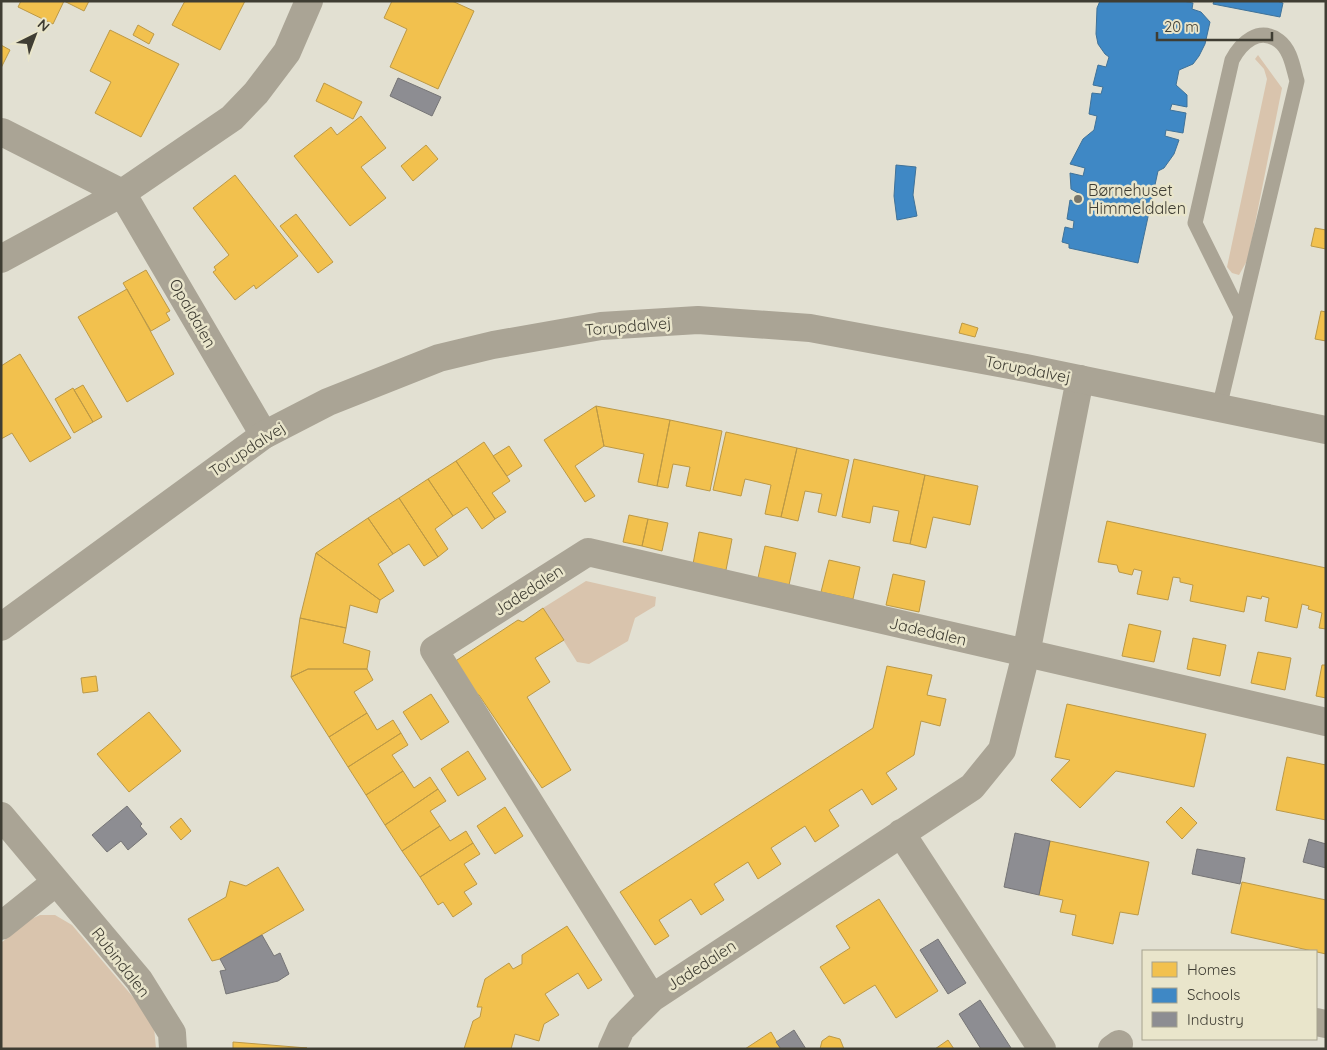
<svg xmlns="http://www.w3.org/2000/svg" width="1327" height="1050" font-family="Quicksand,sans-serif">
<rect width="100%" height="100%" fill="#e2e0d2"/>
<path fill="#d9c4ad" d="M1258,55L1282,88L1248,259L1239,275L1232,273L1227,267L1267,79L1264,69L1255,59Z
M586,581L656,597L655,606L635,618L628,641L589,664L577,662L543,608Z
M40,915H55L72,925L144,1010L154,1027L156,1049H1V943L29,920Z"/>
<path fill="#f2c14e" stroke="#bc9946" d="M21,1H64L53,24L18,7Z
M64,1H89L84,11Z
M185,1H245L220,50L172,25Z
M392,1H452L474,11L438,89L390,67L407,29L384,18Z
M138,25L154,34L149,44L133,35Z
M110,30L179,64L141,137L95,113L111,82L90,71Z
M1,45L10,50L1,68Z
M324,83L362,102L353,119L316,101Z
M361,116L386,148L361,167L386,198L350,226L294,156L331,127L337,135Z
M426,145L438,159L413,181L401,166Z
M235,175L298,256L256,289L254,285L235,300L213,272L216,270L214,267L229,255L193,208Z
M296,214L333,262L318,273L280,226Z
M1315,228L1326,230V249L1311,246Z
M146,270L170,311L166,313L170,320L151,331L123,283Z
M127,289L174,374L127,402L78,317Z
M1321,311L1326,312V341L1315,339Z
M962,323L978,328L975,337L959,333Z
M20,354L71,438L30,462L12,433L1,439V366Z
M83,385L102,417L93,422L74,390Z
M73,388L93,422L74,433L55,399Z
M596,406L604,446L575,466L595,496L585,502L544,440Z
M596,406L670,420L657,486L638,482L644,454L604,446Z
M670,420L722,431L710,491L686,486L690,467L673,464L668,488L657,486Z
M726,432L797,448L781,517L765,514L771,485L745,479L741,496L713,490Z
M484,442L510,481L492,493L506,512L495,519L456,461Z
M509,446L522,466L507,476L493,456Z
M797,448L849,460L836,516L818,512L822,494L805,491L798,521L781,517Z
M854,459L925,475L910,544L893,541L899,511L873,506L870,523L842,517Z
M456,461L495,519L482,529L467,507L453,516L428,479Z
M925,475L978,486L970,525L933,517L926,548L910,544Z
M428,479L453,516L435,529L448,549L438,557L399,498Z
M399,498L438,557L424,566L409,544L393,554L368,518Z
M629,515L648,519L642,546L623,542Z
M368,518L393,554L378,564L394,591L380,600L316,553Z
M648,519L668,523L662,551L642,546Z
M1107,521L1326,568V629L1319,628L1322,613L1308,609L1309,606L1302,604L1297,628L1265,621L1269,598L1262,596L1261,599L1247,596L1244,612L1190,601L1193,585L1180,582V578L1173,577L1168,600L1137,594L1142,571L1134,569L1132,575L1119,572L1117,565L1098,562Z
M699,532L732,539L726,570L693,564Z
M765,546L796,553L789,585L758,578Z
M316,553L380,600L377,613L350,605L346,628L300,618Z
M829,560L860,567L853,599L821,592Z
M893,574L925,581L919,612L886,605Z
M543,608L564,640L535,658L550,682L527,697L571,770L542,788L479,695H475L454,662L518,620L523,622Z
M300,618L346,628L343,643L370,651L367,669H308L291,677Z
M1129,624L1161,631L1154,662L1122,656Z
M1193,638L1226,645L1220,676L1187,669Z
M1258,652L1291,658L1285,690L1251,683Z
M1322,665H1326V698L1316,696Z
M887,666L932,675L927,695L946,699L940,726L921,721L914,755L886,773L897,789L872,805L862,789L829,810L839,826L815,842L805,826L771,848L781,864L758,879L748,862L714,884L724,900L701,915L691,899L659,920L669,936L655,945L620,892L873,728Z
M308,669H367L373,680L354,692L367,713L329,737L291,677Z
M96,676L98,691L83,693L81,678Z
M431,694L449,722L421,740L403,712Z
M1067,704L1206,734L1194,787L1116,771L1080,808L1051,780L1070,760L1055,757Z
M149,712L181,751L129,792L97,754Z
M367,713L377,730L393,720L401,733L348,767L329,737Z
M401,733L408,745L392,755L403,771L366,795L348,767Z
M468,751L486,779L458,796L441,769Z
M1287,757L1326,765V820L1276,810Z
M403,771L414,788L430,777L438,789L385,825L366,795Z
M438,789L446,801L430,811L440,826L402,851L385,825Z
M505,807L523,836L495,854L477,826Z
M1181,807L1197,823L1182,839L1166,822Z
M181,818L191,831L181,840L170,827Z
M440,826L450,841L466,831L473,843L420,877L402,851Z
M1050,841L1149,862L1138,915L1120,912L1113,944L1072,935L1076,915L1060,912L1063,900L1039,895Z
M473,843L480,854L464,864L477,884L464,892L472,904L453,917L443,902L438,905L420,877Z
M278,867L304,910L220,959L212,961L188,919L226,897L230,881L246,886Z
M1242,882L1326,900V954L1231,933Z
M879,899L938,991L896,1018L875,985L844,1004L820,967L850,948L836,926Z
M567,926L602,980L588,989L578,973L545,994L559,1015L544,1024L539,1041L515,1034L511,1049H464L473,1021L480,1017L482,1007H477L485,979L509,963L513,969L522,964V955Z
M771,1032L781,1049H745Z
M829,1036L840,1039L844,1049H820L822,1041Z
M948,1040L954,1049H935Z
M233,1042L307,1048L233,1049Z"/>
<path fill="#3f88c5" stroke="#3f7299" d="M1100,1H1183L1193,3L1192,9L1201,12L1210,22L1205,44L1199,56L1193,64L1179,70L1176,85L1187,95V107L1172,104L1170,110L1186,113L1183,133L1166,130L1165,136L1179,140L1174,154L1164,168L1158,171L1138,263L1069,248V244L1062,242L1065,227L1073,229L1074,221L1067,219L1070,200L1078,202L1080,194L1071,189L1070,173L1083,176L1085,168L1070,164L1083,139L1094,130L1097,116L1089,114L1092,93L1101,94L1103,87L1093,85L1098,65L1106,67L1109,57L1105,54L1098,44L1096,34L1097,8Z
M1214,1H1277L1283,3L1280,17L1213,4Z
M896,165L916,167L913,195L917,216L897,220L894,196Z"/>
<path fill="#8d8d92" stroke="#767576" d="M398,78L441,97L432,116L390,96Z
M127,806L142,824L140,826L147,834L128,850L121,841L107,852L92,835Z
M1015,833L1050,841L1039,895L1004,887Z
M1309,839L1326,844V868L1303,862Z
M1197,849L1245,858L1240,884L1192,874Z
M262,935L274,956L280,953L289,974L278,981L226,994L220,971L226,970L220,959Z
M938,939L966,983L948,994L920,950Z
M980,1000L1011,1048L1010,1049H981L959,1014Z
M794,1030L806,1049H781L776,1042Z"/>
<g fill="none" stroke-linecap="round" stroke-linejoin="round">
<path stroke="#aaa495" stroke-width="15" d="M1219,408L1241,316L1195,223L1232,60C1241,43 1259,26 1279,41C1291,50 1293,68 1297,81L1241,316"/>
<path stroke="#aaa495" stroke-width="28" d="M2,132L122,193L264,435
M1,259L122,193L232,118L256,93L287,52L309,1
M1,816L139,980L172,1033L173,1049
M901,833L1042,1049
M1,926L56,882
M652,998L434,650L588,552L1326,722
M1316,1022L1326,1024
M612,1049L621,1029L652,998L972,787L1002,750L1026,654L1080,379
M1112,1049L1119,1044"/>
<path stroke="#aaa495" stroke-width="28" d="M1,627L264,435L328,402L439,358L493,345L601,326L698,320L810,328L1026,368L1326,430"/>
</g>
<circle fill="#78766b" stroke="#e9e5cb" stroke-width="2" cx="1078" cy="199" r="5"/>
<g text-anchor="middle" stroke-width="5" stroke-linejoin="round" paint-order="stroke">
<g font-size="16" fill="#3f3d33" stroke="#e9e5cb" text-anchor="start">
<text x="1088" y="196">Børnehuset<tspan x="1088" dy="18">Himmeldalen</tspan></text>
</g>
<g font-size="16" fill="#3f3d33" stroke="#e9e5cb">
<text transform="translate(193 313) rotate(60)" y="6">Opaldalen</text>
<text transform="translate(628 326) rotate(-5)" y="6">Torupdalvej</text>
<text transform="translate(1028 369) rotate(11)" y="6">Torupdalvej</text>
<text transform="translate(247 449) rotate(-33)" y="6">Torupdalvej</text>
<text transform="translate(528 590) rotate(-33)" y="6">Jadedalen</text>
<text transform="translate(928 631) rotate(13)" y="6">Jadedalen</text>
<text transform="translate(121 962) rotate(52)" y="6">Rubindalen</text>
<text transform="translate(701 965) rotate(-33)" y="6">Jadedalen</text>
</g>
</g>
<rect width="1327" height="1050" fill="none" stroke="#3f3d33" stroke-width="5"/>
<rect x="1142" y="950" width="175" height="90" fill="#e9e5cb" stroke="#a5a28e"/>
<rect x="1152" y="962" width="25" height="15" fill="#f2c14e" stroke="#a5a28e"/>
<text x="1187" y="975" font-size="15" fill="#3f3d33">Homes</text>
<rect x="1152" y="988" width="25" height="15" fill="#3f88c5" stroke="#a5a28e"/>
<text x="1187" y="1000" font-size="15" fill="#3f3d33">Schools</text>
<rect x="1152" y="1012" width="25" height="15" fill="#8d8d92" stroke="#a5a28e"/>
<text x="1187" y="1025" font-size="15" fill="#3f3d33">Industry</text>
<g transform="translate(35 35) rotate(42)" stroke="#e9e5cb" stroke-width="4" paint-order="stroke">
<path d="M0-4L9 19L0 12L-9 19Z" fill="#3f3d33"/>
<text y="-8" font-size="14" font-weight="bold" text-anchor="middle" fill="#3f3d33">N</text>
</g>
<path d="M1157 32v8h115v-8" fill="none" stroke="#3f3d33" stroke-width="2.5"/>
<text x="1164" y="32" font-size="15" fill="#3f3d33" stroke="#e9e5cb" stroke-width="4" paint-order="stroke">20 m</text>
</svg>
